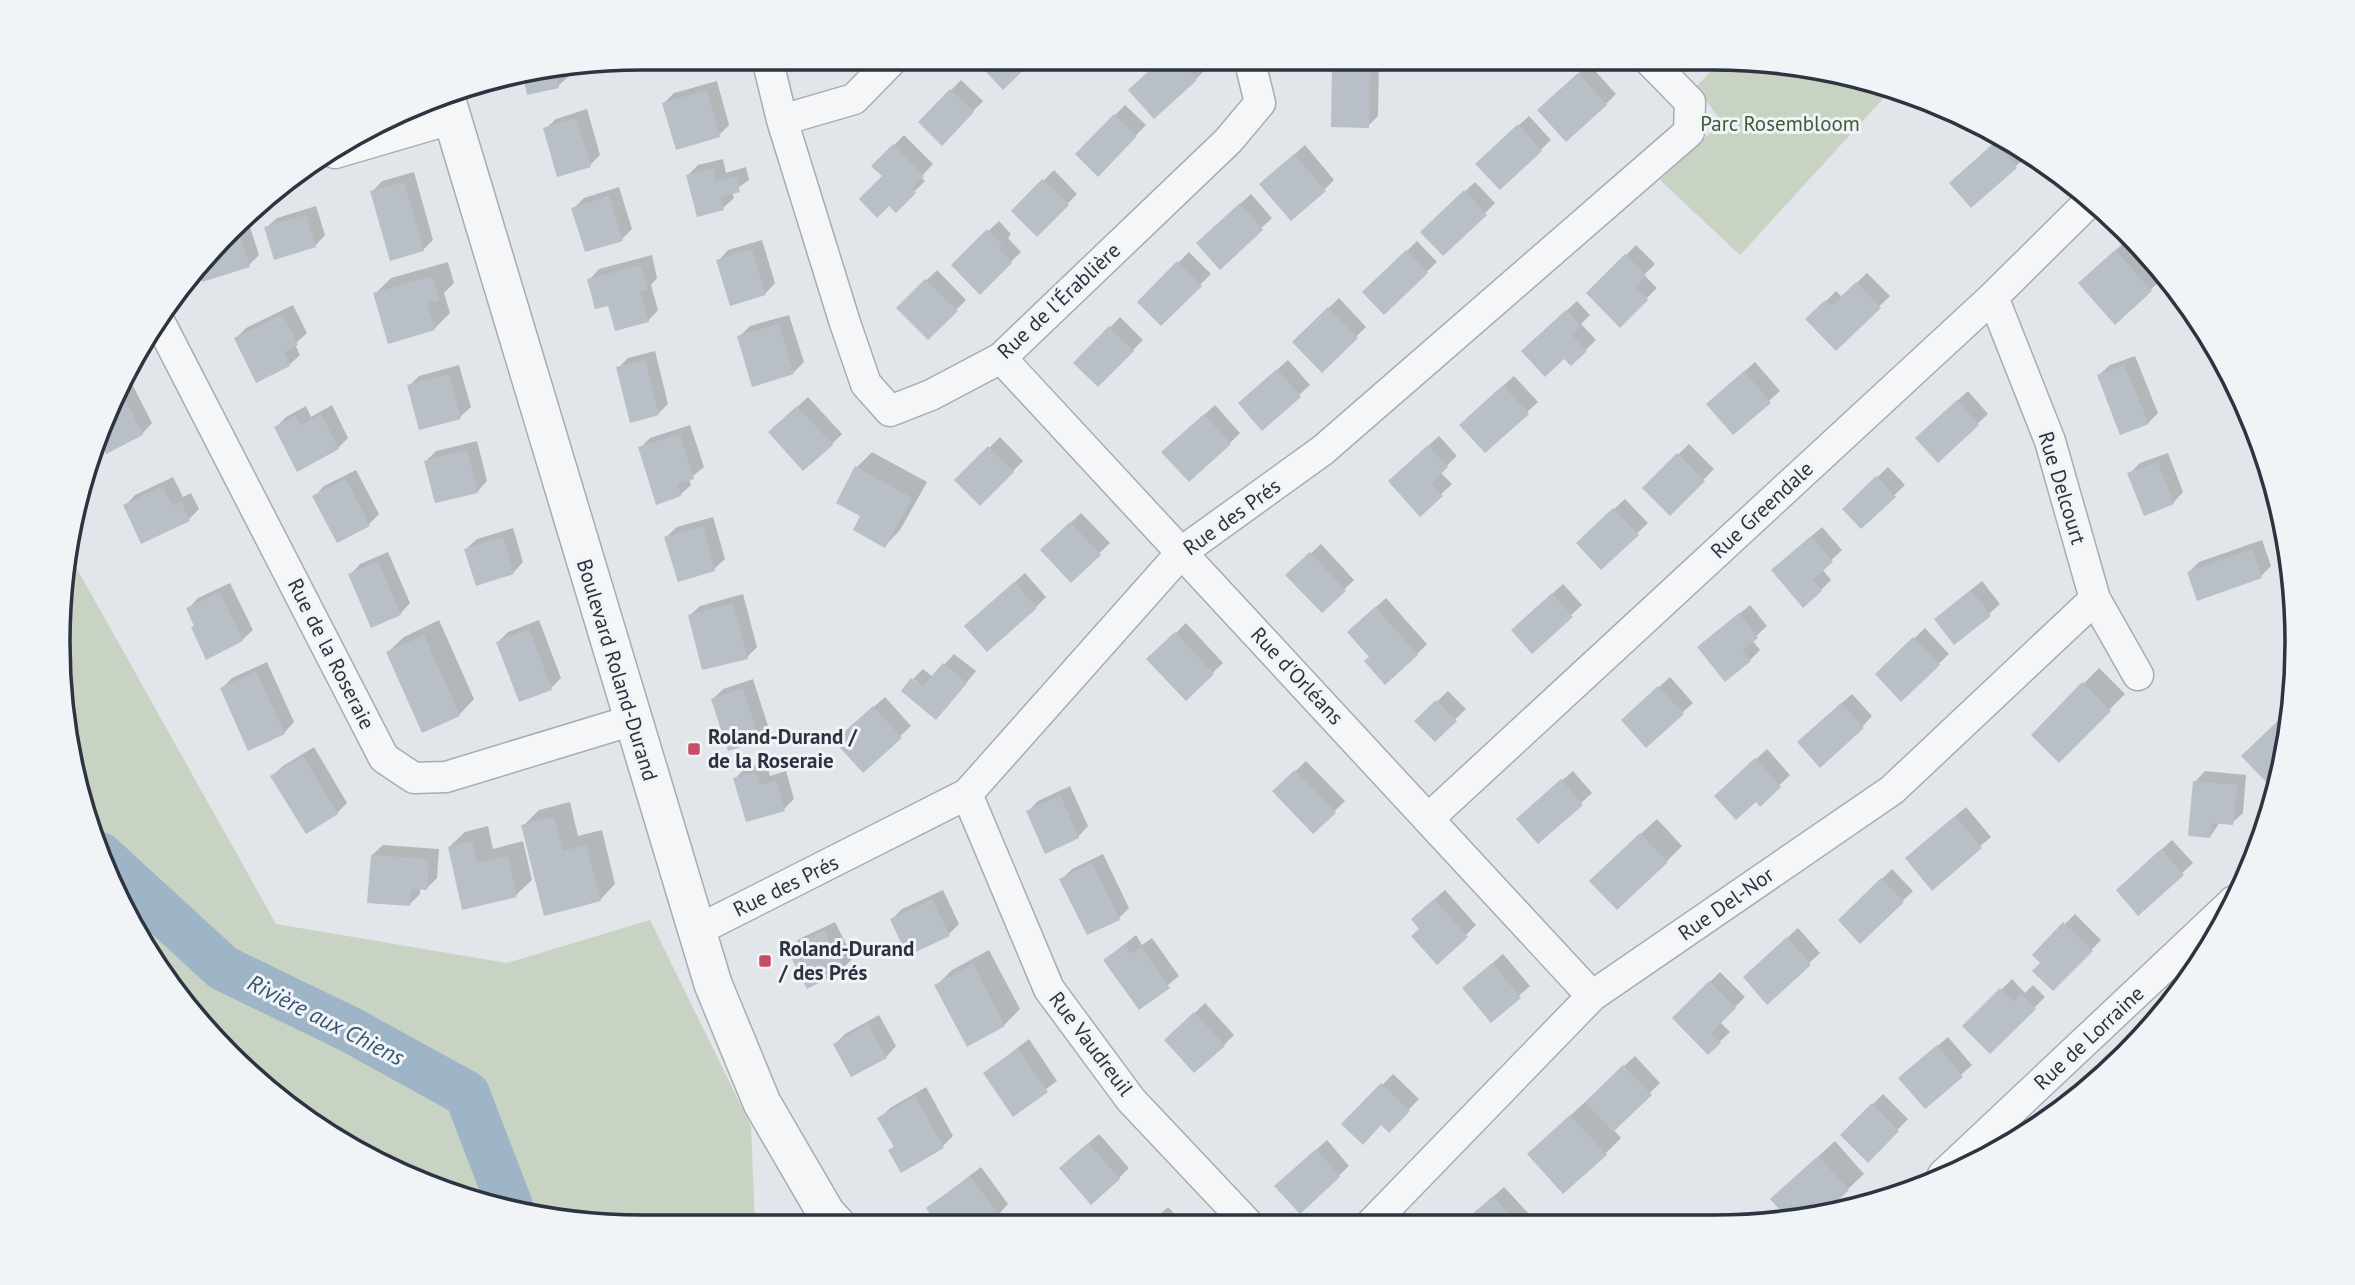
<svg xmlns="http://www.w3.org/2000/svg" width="2355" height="1285" font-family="'PT Sans',sans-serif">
<rect width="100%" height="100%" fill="#e2e5e9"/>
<path fill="#c8d3c3" d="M1722,59C1777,59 1841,68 1892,89L1740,255L1660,180L1722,122L1696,87Z
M71,558L276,924L507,963L650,920L751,1126L755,1226H605L491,1207L350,1149L203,1028L102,867L59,681Z"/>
<path fill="#0003" d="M1164,58H1197L1206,69L1196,79Z
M1341,59H1379L1378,116L1368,126L1334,66Z
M1589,64L1616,94L1606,104L1549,100Z
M567,70L569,76L558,86L525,77Z
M961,80L983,101L942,143L920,122Z
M717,81L729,125L719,135L664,103L674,93Z
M1125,105L1146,125L1098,174L1077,154Z
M587,109L600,155L590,165L545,129L556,119Z
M1529,116L1551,140L1500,188L1488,154Z
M904,135L933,164L921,177L925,181L896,210L889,204L884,176L874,166Z
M2004,136L2026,157L1971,206L1961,173Z
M1305,145L1334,180L1324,190L1272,174Z
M723,159L726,173L746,167L749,180L732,192L734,198L723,208L688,175L698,165Z
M1054,170L1077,194L1037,235L1013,211Z
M414,172L433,240L423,250L372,192L382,181Z
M1475,182L1495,203L1485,213L1433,221Z
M619,187L632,229L622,239L573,209L584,198Z
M1251,194L1272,218L1220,267L1208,233Z
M316,206L325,235L315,246L266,228L277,218Z
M999,221L1011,234L1008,238L1021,252L980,292L953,265Z
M249,224L259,255L249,265L200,270L242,227Z
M762,240L775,283L765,294L718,261L728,250Z
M1417,241L1437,262L1384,313L1365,292Z
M2126,241L2161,280L2116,322L2090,273Z
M1636,245L1655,264L1644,275L1657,288L1620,325L1588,293Z
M1189,252L1211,274L1161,324L1139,302Z
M652,255L657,278L651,285L658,310L648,321L610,304L589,280L599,269Z
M448,262L454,283L444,293L450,313L434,329L375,294L391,278Z
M937,270L966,300L928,338L898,308Z
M1867,273L1890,296L1836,348L1808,319L1836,291L1842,297Z
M1339,298L1366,327L1322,370L1294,342Z
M1577,301L1590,315L1581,324L1596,340L1571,364L1564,357L1533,341Z
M293,305L307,333L295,344L300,355L289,365L236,338L246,328Z
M789,315L804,362L793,373L739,337L750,326Z
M1120,317L1143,340L1098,385L1076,363Z
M655,351L668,404L658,414L618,368L628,358Z
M2135,356L2158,413L2148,423L2099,375L2110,365Z
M1288,360L1310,385L1262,429L1250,393Z
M1755,362L1780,391L1733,433L1719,394Z
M459,365L471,407L460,417L409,386L419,376Z
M1514,376L1538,402L1485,451L1471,415Z
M133,386L152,423L142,434L107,452L101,440L123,392Z
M1968,391L1988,414L1938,460L1928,428Z
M808,397L842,434L832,444L781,422Z
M332,405L348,438L338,448L276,427L286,417L306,406L311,417Z
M1215,405L1240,433L1230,443L1174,442Z
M690,425L704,467L689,479L691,485L680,495L640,448L650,438Z
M1439,436L1457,456L1440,472L1452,484L1420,514L1401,471Z
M1000,437L1023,461L980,504L957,480Z
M477,441L487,481L477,492L426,461L436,451Z
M1689,444L1714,469L1670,514L1644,488Z
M872,452L927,482L900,530L885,546L863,515L857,467Z
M2168,453L2183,492L2173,503L2129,474L2140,463Z
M1888,467L1905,485L1861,527L1844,509Z
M356,470L379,514L369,524L337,541L314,497L324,486Z
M173,477L183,497L191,493L199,509L189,519L125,506L135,495Z
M1625,499L1648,523L1601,568L1578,543Z
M1081,513L1110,543L1071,580L1042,550Z
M713,517L725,559L714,569L666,537L677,527Z
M1822,527L1842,550L1822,569L1831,580L1821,590L1784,560Z
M513,528L523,562L513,573L466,549L477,539Z
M2262,540L2271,566L2261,576L2189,572L2199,562Z
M1321,544L1354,580L1322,611L1288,575Z
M388,552L410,603L400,614L350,575L360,564Z
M1025,573L1046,597L1036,607L977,616Z
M1982,581L2000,604L1989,614L1947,609Z
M230,583L253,630L242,640L188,609L198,598Z
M1563,584L1582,605L1532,651L1523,620Z
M743,594L757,647L747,657L689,616L700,606Z
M1386,598L1427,644L1417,654L1371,657L1359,622Z
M1750,605L1767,626L1752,640L1760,650L1750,660L1700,647Z
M439,620L474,699L459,715L388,652L404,637Z
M539,620L561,678L551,688L498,642L508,632Z
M1186,623L1223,663L1186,698L1149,659Z
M1925,628L1949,654L1901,699L1877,674Z
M954,654L976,671L946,708L913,679L923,669L933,677Z
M267,662L294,722L284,733L222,688L232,678Z
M2099,668L2125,694L2059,760L2033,735Z
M1670,677L1693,703L1682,713L1634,710Z
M753,679L769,729L759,739L713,699L723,689Z
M1448,691L1466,709L1435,739L1417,721Z
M1852,694L1872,716L1862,727L1809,732Z
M885,697L911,726L863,771L846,731Z
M2293,708L2279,775L2270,784L2243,756Z
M314,747L347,803L337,813L272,776L283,766Z
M1767,749L1790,775L1760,804L1727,786Z
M1306,761L1345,801L1313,832L1275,791Z
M766,762L770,776L786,771L794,799L784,809L735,779L745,768Z
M1573,771L1592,793L1538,842L1528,809Z
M2205,771L2246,775L2243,813L2232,823L2220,822L2210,837L2195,782Z
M1070,786L1088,826L1078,837L1028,811L1038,801Z
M570,802L578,836L602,830L615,884L600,900L523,826L539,810Z
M1966,807L1991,837L1932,888L1917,848Z
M1657,819L1682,846L1667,861L1607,865Z
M488,826L493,849L523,841L532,880L516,895L449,847L465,832Z
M2172,840L2193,863L2139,913L2128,880Z
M383,845L439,849L437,878L427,888H420V894L409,905L372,855Z
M1103,854L1129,908L1119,918L1061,880L1072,869Z
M1892,869L1913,891L1860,942L1840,920Z
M943,890L959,924L949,934L892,919L902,909Z
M1445,890L1476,925L1466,935L1421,928L1423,909Z
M2075,914L2101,940L2053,989L2043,963L2034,955Z
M835,922L853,958L843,968L789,950L799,939Z
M1798,928L1820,953L1767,1002L1755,967Z
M1136,935L1142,945L1152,938L1179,976L1139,1008L1105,960Z
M989,950L1020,1009L1004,1025L967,1045L936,986L952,970Z
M1503,954L1530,986L1491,1020L1464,988Z
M1720,972L1745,997L1720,1022L1730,1032L1708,1053L1674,1018Z
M2012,979L2025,993L2033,985L2045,997L1990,1052L1965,1026Z
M1205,1003L1234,1035L1224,1045L1177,1030Z
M879,1015L896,1046L886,1057L835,1044L845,1034Z
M1948,1037L1972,1065L1925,1107L1911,1068Z
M1029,1039L1057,1081L1013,1114L985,1073Z
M1635,1056L1660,1083L1613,1129L1621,1138L1605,1154L1545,1139Z
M1393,1074L1419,1099L1389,1130L1381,1123L1344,1124Z
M926,1087L953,1136L943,1146L902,1170L890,1150L895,1146L880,1118L890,1108Z
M1883,1094L1908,1119L1868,1160L1842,1135Z
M1099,1134L1129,1168L1119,1178L1071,1158Z
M1327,1140L1349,1166L1300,1212L1287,1176Z
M1835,1141L1864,1174L1820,1215L1793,1221L1788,1184Z
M981,1167L1008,1204L998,1215L984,1225L928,1208Z
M1504,1187L1531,1216L1524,1223H1464Z
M1168,1207L1184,1224H1150Z
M1763,1212L1772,1222H1752Z"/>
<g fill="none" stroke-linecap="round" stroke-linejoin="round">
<path stroke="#9eb5c7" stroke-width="46" d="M100,855L223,968L351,1030L467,1094L510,1206L508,1210"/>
</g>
<path fill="#b9bfc6" d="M656,58H691V59L659,67Z
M979,58H1036L1003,90L976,61Z
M1163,58H1178L1197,80L1154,119L1128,90Z
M1332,65L1370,66L1369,128L1331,127Z
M556,72L559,88L527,95L523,77Z
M1578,73L1607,105L1566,142L1537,110Z
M950,89L974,112L942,146L918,122Z
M707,90L720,137L676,150L662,103Z
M1114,114L1137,136L1098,177L1075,154Z
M576,118L591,167L557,177L543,128Z
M1518,124L1542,151L1500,190L1475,164Z
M1995,142L2017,168L1971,208L1949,183Z
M893,144L924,176L912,188L916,193L896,213L889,206L877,218L859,199L882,176L871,166Z
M1294,154L1326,191L1291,221L1259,184Z
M713,168L716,182L736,176L740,192L721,197L724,210L697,217L686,175Z
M1042,179L1069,205L1037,237L1011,211Z
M404,182L424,251L390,261L370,191Z
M1464,190L1487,215L1443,256L1420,232Z
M609,196L623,241L585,252L571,208Z
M1240,203L1263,230L1220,270L1196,243Z
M306,215L316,247L274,260L264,227Z
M987,229L1002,245L999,249L1012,263L980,295L951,265Z
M239,233L250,267L202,282L199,272L234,235Z
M752,249L766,295L730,306L716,260Z
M1406,250L1428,273L1384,315L1362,292Z
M2115,250L2152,291L2115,325L2078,283Z
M1625,254L1646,275L1635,287L1648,300L1620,328L1586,293Z
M1177,261L1202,286L1161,326L1137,302Z
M641,265L648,290L640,292L649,322L615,331L608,306L595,309L587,279Z
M432,276L439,300L427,303L435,330L388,344L373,293Z
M925,279L958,311L928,340L896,308Z
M1856,282L1881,308L1836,351L1805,319L1825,300L1831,306Z
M1328,307L1358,338L1322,373L1292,342Z
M1566,310L1581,326L1572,335L1587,351L1571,366L1564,359L1545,377L1521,351Z
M283,314L298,345L284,352L290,366L256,383L234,338Z
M779,324L794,374L752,387L737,336Z
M1109,326L1134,351L1098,387L1073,363Z
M645,360L659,415L630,423L616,367Z
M2124,365L2149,424L2120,435L2097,375Z
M1277,369L1301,397L1262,431L1238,403Z
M1744,371L1771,403L1733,435L1706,404Z
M449,374L461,419L419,430L407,385Z
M1503,385L1529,414L1485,453L1459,425Z
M123,395L143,435L106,454L100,442Z
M1957,400L1979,425L1938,463L1915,438Z
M797,406L833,445L803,471L768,432Z
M321,414L339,449L297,472L274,427L295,415L300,426Z
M1204,414L1231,444L1189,482L1161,452Z
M680,434L694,479L677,484L681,496L656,505L638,447Z
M1428,445L1448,467L1431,483L1443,496L1420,517L1388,481Z
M988,446L1014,472L980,506L954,480Z
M467,450L478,493L435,503L424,461Z
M1677,453L1705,481L1670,516L1642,488Z
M2158,462L2174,504L2144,516L2127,473Z
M855,466L912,498L885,548L853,530L860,516L836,503Z
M1876,476L1896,497L1861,529L1842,509Z
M346,479L370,526L337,543L312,496Z
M162,486L172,506L181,501L190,521L141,544L123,505Z
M1613,508L1639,535L1601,570L1576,543Z
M1070,522L1101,555L1071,583L1040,550Z
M703,526L715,571L678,582L664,537Z
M1811,536L1833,562L1812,580L1822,591L1803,608L1771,570Z
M503,537L514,574L476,586L464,549Z
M2252,549L2262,578L2197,601L2187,572Z
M1310,552L1346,591L1322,613L1285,575Z
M378,561L401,615L371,628L348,574Z
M1014,582L1037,608L987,652L964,626Z
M1971,590L1991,616L1954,645L1934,619Z
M220,592L243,641L206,660L191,627L194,626L186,608Z
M1552,593L1573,617L1532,654L1511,630Z
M733,603L748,659L702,670L688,615Z
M1375,607L1418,655L1385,685L1364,661L1369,657L1347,632Z
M1739,613L1758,638L1742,650L1751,661L1725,682L1697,647Z
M529,629L552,690L519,702L496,642Z
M1175,632L1214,674L1186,701L1146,659Z
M424,635L460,716L422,733L386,652Z
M1913,637L1940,665L1901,702L1875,674Z
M943,663L967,683L936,720L901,691L911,678L922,687Z
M256,671L285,734L248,751L220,688Z
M2082,682L2111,711L2059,763L2031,735Z
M1658,686L1684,714L1646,748L1621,720Z
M743,688L760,741L728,751L711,699Z
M1436,700L1457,721L1435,742L1414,721Z
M1841,703L1864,728L1820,768L1797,742Z
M873,706L902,738L863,773L834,741Z
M2291,708L2292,718L2278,778L2270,786L2241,756Z
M303,756L338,814L306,834L270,776Z
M1755,758L1781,787L1760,807L1756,802L1736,820L1714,796Z
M1295,770L1336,813L1313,834L1272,791Z
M756,772L760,785L776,780L785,811L746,822L733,778Z
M1561,779L1583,805L1538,844L1516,819Z
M2193,781L2237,785L2233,825L2212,823L2210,838L2188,836Z
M1060,795L1079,838L1045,854L1026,811Z
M1955,816L1982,848L1932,891L1905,858Z
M554,817L563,851L586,845L601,901L544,916L521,825Z
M1640,833L1668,862L1617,910L1589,881Z
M472,841L477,863L508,856L517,897L462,910L448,847Z
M2161,849L2184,875L2138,916L2116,890Z
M371,855L429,859L427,890L411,889L410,906L367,903Z
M1092,863L1120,920L1087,935L1059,879Z
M1881,878L1904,902L1860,944L1838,920Z
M932,899L950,936L907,956L890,919Z
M1434,899L1468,937L1437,965L1411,936L1419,929L1411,919Z
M2063,922L2093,951L2053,991L2032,971L2040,963L2032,955Z
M824,930L844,970L807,989L787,949Z
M1787,937L1811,965L1767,1005L1743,977Z
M1125,944L1131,954L1141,947L1170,988L1139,1010L1103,960Z
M1492,963L1521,998L1491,1023L1462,988Z
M973,964L1005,1026L967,1047L934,985Z
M1709,981L1736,1008L1711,1033L1721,1043L1708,1055L1672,1018Z
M2000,988L2014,1002L2021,994L2036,1009L1990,1054L1962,1026Z
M1194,1012L1225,1046L1194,1073L1164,1040Z
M868,1024L887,1058L851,1077L833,1044Z
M1937,1045L1963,1077L1925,1109L1898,1078Z
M1018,1048L1048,1092L1013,1117L983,1073Z
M1623,1065L1652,1095L1613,1132L1585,1102Z
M1381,1083L1410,1111L1389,1133L1381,1125L1363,1145L1341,1124Z
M915,1096L944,1148L901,1173L888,1150L894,1147L877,1118Z
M1872,1103L1899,1131L1868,1163L1840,1135Z
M1570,1115L1607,1155L1563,1194L1527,1154Z
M1088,1143L1120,1179L1091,1205L1059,1168Z
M1316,1149L1340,1177L1300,1214L1274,1186Z
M1818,1156L1849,1190L1823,1214L1791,1222L1770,1199Z
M970,1176L999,1216L987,1225H938L926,1208Z
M1493,1196L1518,1223H1462Z
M1157,1216L1164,1224H1148Z"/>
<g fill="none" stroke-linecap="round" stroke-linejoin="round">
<g stroke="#a7acb3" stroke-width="33">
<path id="minor" d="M767,58L782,120L845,323L866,384L890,411L931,395L1001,358L1228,141L1260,103L1249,58
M782,120L854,99L894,58
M335,153L451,119
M1993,297L2050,441L2095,599L2138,675
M157,317L384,758L414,778L446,777L633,720
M1001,358L1592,996
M967,794L1049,989L1131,1100L1248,1224
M1428,819L1993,297L2092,199
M696,931L967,794L1183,551L1323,450L1689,132L1690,102L1648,59
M1943,1175L2234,901
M1371,1224L1592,996L1892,790L2095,599"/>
</g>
<g stroke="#a7acb3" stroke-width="40">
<path id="tertiary" d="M445,94L713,984L762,1103L826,1213L837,1225"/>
</g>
<path stroke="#bcc0c4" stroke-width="4.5" stroke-dasharray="5 5" stroke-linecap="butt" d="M371,1157L389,1165"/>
<use href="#minor" stroke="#f4f6f8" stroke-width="30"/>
<use href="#tertiary" stroke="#f4f6f8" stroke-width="37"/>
</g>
<g fill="#c74d67" stroke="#f1f4f7" stroke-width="2.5">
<rect x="687" y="742" width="14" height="14" rx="3.5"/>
<rect x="758" y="954" width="14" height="14" rx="3.5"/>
</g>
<g text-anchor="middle" stroke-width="6" stroke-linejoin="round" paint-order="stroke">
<g font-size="21" fill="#415b39" stroke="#f1f4f7">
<text x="1780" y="131">Parc Rosembloom</text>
</g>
<g font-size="21" fill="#2b3440" stroke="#f1f4f7">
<text transform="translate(1059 301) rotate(-43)" y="7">Rue de l'Érablière</text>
<text transform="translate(2062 488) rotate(73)" y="7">Rue Delcourt</text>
<text transform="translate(1762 510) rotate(-43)" y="7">Rue Greendale</text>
<text transform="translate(1232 517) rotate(-36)" y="7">Rue des Prés</text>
<text transform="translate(331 654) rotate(63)" y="7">Rue de la Roseraie</text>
<text transform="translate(617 670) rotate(73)" y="7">Boulevard Roland-Durand</text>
<text transform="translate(1297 676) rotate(47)" y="7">Rue d'Orléans</text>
<text transform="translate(786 886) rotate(-26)" y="7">Rue des Prés</text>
<text transform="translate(1726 904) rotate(-35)" y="7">Rue Del-Nor</text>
<text transform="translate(2089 1038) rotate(-43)" y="7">Rue de Lorraine</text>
<text transform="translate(1091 1044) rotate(53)" y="7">Rue Vaudreuil</text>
</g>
<g font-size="21" font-weight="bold" fill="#2b3440" stroke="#f1f4f7" text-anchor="start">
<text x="708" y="744">Roland-Durand /<tspan x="708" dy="24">de la Roseraie</tspan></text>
<text x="779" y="956">Roland-Durand<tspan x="779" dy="24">/ des Prés</tspan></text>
</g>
<g font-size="23" font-style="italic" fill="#375572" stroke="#f1f4f7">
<text transform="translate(326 1020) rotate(27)" y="8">Rivière aux Chiens</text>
</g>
</g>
<path d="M0 0H2355V1285H0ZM642 70H1713A572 572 0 0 1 2285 642V643A572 572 0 0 1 1713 1215H642A572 572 0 0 1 70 643V642A572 572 0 0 1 642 70Z" fill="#f1f4f7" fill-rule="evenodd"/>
<path fill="none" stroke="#2b3440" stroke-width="3.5" d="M642 70H1713A572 572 0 0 1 2285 642V643A572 572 0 0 1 1713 1215H642A572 572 0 0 1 70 643V642A572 572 0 0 1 642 70Z"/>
</svg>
